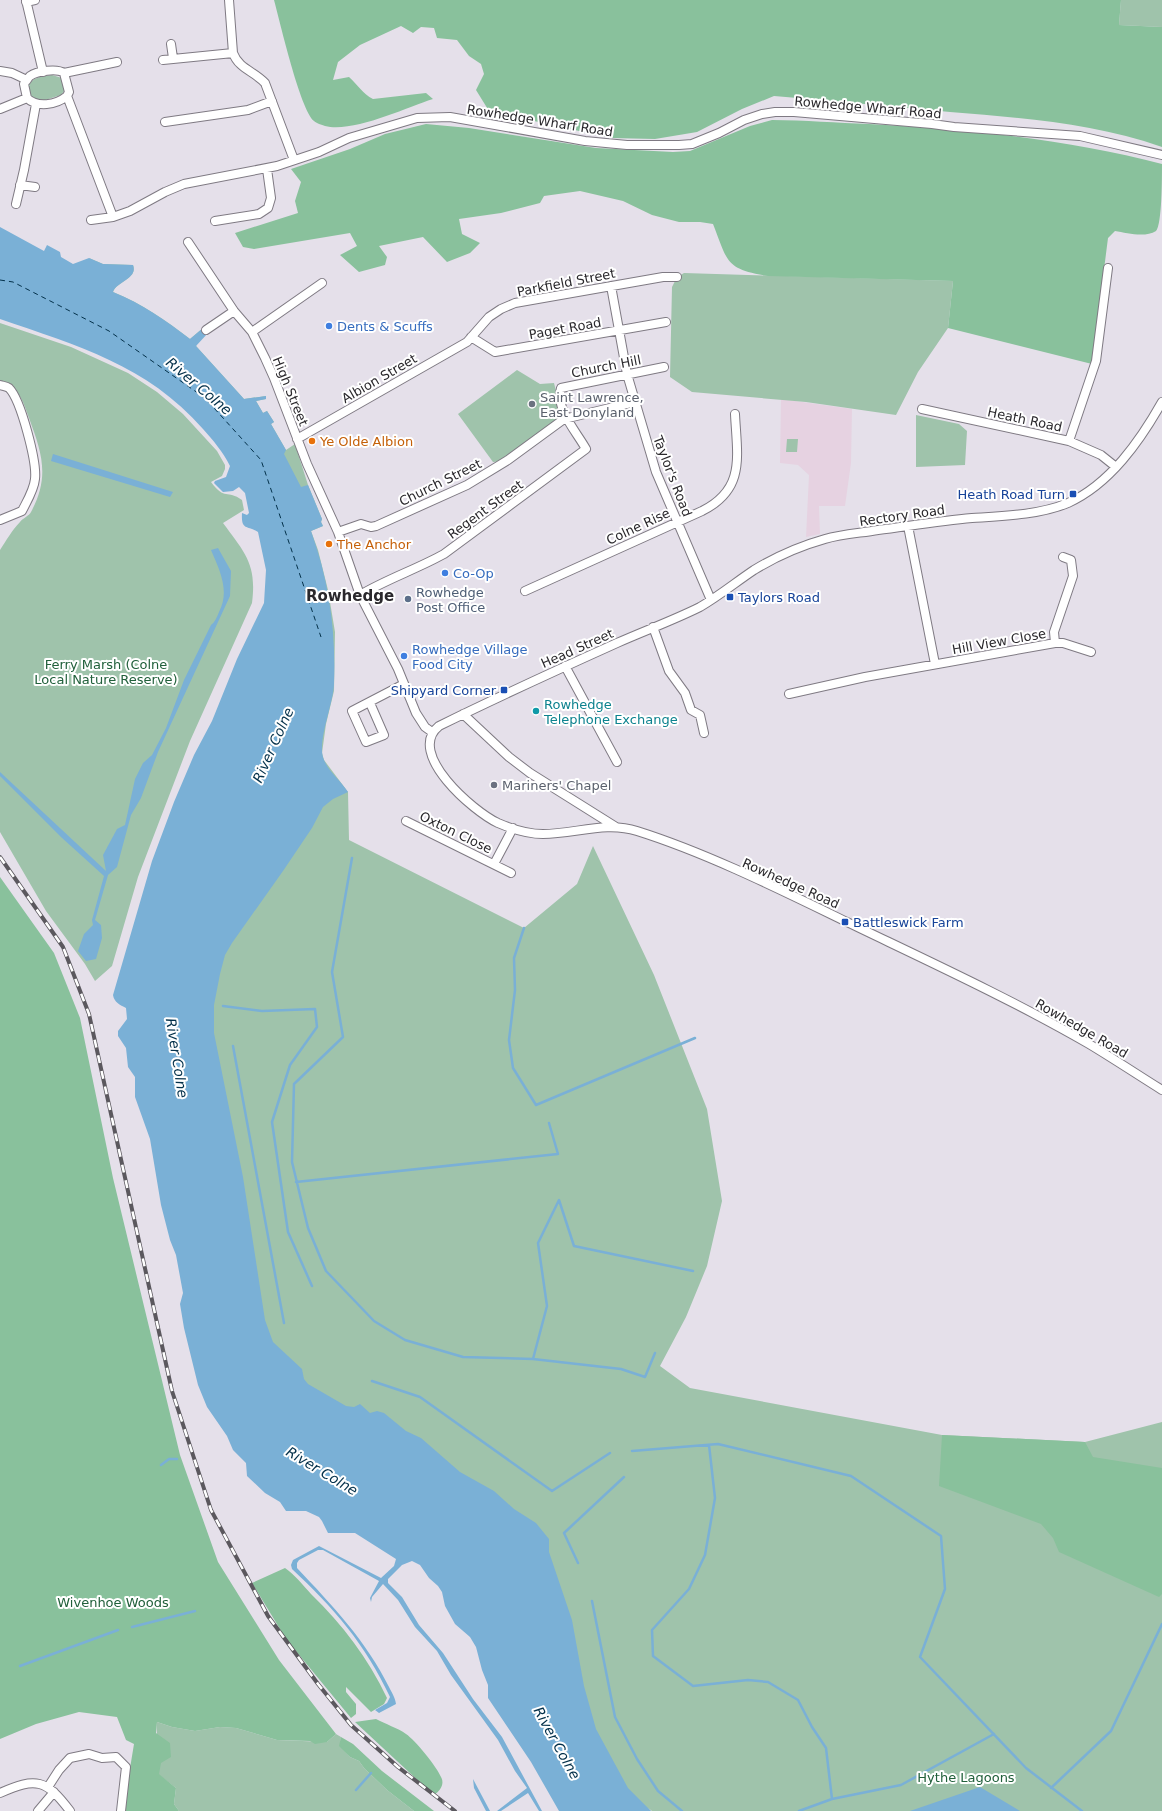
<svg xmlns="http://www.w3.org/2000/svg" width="1162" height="1811" font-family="'DejaVu Sans',sans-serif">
<rect width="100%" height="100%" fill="#e5e0ea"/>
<path fill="#e6d2e1" d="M781,399L852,409L851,463L845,506H819L820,534L806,537L809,475L798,465L780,463Z"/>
<path fill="#9fc3ab" d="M1121,0H1162V27L1119,25Z
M52,75L62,78L65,90L61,95L42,101L31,98L28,87C32,77 42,76 52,75Z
M89,258L103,264L133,265C138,279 117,281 113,292C143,304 165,320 190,339L203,328L196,346L244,399L266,396V399L256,401L263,413L267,411L274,422L271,424L286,450L295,444L308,485L322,519L321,522L323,526L311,531L318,550L328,590L335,632L334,691L326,724L322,753L324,760L348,792L349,840L524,928L577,884L593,846L654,975L707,1109L722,1201L707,1266L686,1317L660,1366L690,1388L942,1435L1085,1442L1162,1422V1811H652L648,1808L651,1811H618L553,1714L298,1425L189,1099L314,580L130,322Z
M684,273L953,281L948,328L918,372L896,415L806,402L692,392L670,377L672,287L677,277Z
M0,323L71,347L128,373L157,392L183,414L217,451L225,465V469L222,476L211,482C225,501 227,489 242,500L244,510L223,523C245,553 257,564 252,603L190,741L138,877L112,966L95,981L85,964L46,911L0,832V550C6,541 12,530 20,522C23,518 29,516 31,512C50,477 42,453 29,418C23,401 19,387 0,382Z
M517,370L540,384L554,383L562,415C547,427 511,463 493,462L458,414Z
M916,415L959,424L967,431L965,465L916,467Z
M787,439H798L797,452H786Z
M157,1722L172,1727L195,1731L220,1727L236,1728L277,1740L327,1742L336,1734L341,1737L340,1746L350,1757L359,1761L364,1768L387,1790L414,1811H179L174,1804L176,1788L158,1774C163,1756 155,1740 157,1722Z"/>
<path fill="#89c19c" d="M274,0H1121L1119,25L1162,27V147C1093,123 1022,118 950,112C891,106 833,101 774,96L742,109L697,132L655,139L611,138L489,111L476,90L484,74L481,64L469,56L457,40L437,38L434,28L421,27L413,33L401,26L360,45L338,62L333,80L349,77C357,84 363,94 373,99L426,93L433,99C405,108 353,133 325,126C322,125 316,123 314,121C300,109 280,22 274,0Z
M772,120C805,120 837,123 869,124C967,129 1067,139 1162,164C1162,178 1162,225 1156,231C1145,238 1127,233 1115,231L1108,238L1092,364L948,328L953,281L768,276C725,269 728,262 713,224L700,222H679L652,215L623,201L580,191L544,196L540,203L501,213L459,219L462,234L480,243L470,253L447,262L423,237L379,246L387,257L385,265L359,272L340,255L357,246L350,233L254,249L243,247L235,233L298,213L295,201L301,182L291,169L350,149L385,134L426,124L469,128L596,148L673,152L690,151L750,126Z
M0,877L54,953L80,1018L113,1178L180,1455L218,1562L279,1660L336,1734L327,1742L315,1744L310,1741L277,1740L236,1728L220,1727L195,1731L172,1727L157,1722L156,1733L170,1743L171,1757L161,1763L159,1774L176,1788L174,1804L179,1811H123L134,1744L126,1740L117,1717L79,1712L36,1724L0,1739Z
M942,1435L1085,1442L1093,1457L1162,1468V1594L1159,1597L1059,1552L1053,1538L1041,1524L939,1486Z
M285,1568C295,1575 303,1585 311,1594C343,1625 368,1658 387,1698L384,1704L371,1712L346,1687V1692L356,1704V1714L351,1718L286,1639L252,1583Z
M376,1719C385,1724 398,1728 406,1734C415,1740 437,1767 441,1777C445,1784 440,1791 434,1795L425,1787L355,1722Z
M341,1737L353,1744L382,1771L434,1811H414L387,1790L364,1768L359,1761L350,1757L339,1746Z"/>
<path fill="#7ab0d6" d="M0,227L44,251L47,245L60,252L61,257L73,264L89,258L103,264L133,265C138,279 117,281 113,292C143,304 165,320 190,339L203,328L208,333L196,346L244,399L266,396V399L256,401L263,413L267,411L274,422L271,424L286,450L284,454L301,487L308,485L322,519L321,522L323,526L311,531C329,581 336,630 334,683C334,703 316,743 324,760C329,772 341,781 348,792L333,799L323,807L312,828L283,871L232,943L225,955L220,974L214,1005V1033L243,1177L265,1320L273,1342L302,1369L304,1379L308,1384L346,1406L354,1407L360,1404L370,1413L377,1411L384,1413L406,1431L421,1438L460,1472L494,1491L514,1509L536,1523L549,1539V1552L572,1620L584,1686L596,1729L628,1788L651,1811H559L531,1762L488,1698V1685L482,1670L476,1647L470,1637L455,1624L445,1606L442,1592L438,1586L429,1578L420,1565L412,1561L402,1565L388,1579V1583L402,1597L419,1625L443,1653L473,1699L502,1737L542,1811H539L528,1793L501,1811H497L527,1788L515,1771L498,1740L451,1675L437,1651L415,1627L398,1600L383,1584L372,1597L371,1602L370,1598L379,1581L323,1550H318L299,1560L297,1563V1568C332,1605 367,1642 389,1687C392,1693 395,1697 396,1704L379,1713L375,1710L387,1703L390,1697C366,1645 333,1607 292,1569L291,1565L293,1560L319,1546L381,1578L394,1566L396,1559L355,1533H328L322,1521L319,1517L306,1511H286L280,1502L265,1493L247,1476L246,1463L233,1450L227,1436L207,1407L198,1385L184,1328L180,1304L183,1293L176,1255L170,1240L161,1205L150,1139L135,1097V1077L128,1067L126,1048L118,1036V1031L127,1019L126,1008C120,1005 114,1002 113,995L152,861L174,802L194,755L212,721L237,659L264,603L266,570L258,532C247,525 241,531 242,513L247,515L249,513L245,493L239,487L233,491L223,492L214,483L215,481L226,477L230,466C223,452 213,440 203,429C147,365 78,346 0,319Z
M53,454L173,492L170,497L51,461Z
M218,548L231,571L230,596L158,752L141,798L131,815L117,867L108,875L95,920L101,925L102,938L96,959L86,961L78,951L84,934L93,925L92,920L104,876L61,837L0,776V772L106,871L103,855L117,829L125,825L135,779L143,763L152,755L166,728L184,680L211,625C215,622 217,617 219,612C230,591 220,571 211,550Z
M473,1779L490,1811H486L474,1788Z
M980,1787L1020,1811H910Z"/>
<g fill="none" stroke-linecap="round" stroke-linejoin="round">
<path stroke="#7ab0d6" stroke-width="2.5" d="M352,858L332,972L343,1037L294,1084L292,1162L308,1228L326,1271L374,1321L405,1340L463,1357L533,1359L621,1369L645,1377L655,1353
M524,928L514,958L515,990L509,1040L513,1068L536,1105L695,1038
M223,1006L262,1011L315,1009L317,1027L290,1065L272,1122L288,1232L312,1286
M233,1046L284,1323
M296,1182L558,1154L549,1123
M533,1359L547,1306L538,1243L559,1200L574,1246L693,1271
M372,1381L420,1397L552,1491L610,1453
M709,1445L715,1498L705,1555L689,1589L652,1630L653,1656L693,1686L748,1680L768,1682L798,1700L812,1727L826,1748L832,1799L799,1811
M632,1451L718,1444L851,1476L941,1536L945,1589L920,1657L1026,1768L1082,1811
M161,1465L169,1459H177
M578,1563L564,1533L624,1477
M592,1601L615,1717L637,1759L658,1791L682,1811
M132,1627L195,1611
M20,1666L118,1630
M1051,1788L1111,1731L1162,1624
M356,1790L371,1773
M832,1799L901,1785L994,1734"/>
<path stroke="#03304a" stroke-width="1" stroke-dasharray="5 4" stroke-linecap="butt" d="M0,280L13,282L109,331L205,398L261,460L321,637"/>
<g stroke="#7f7a83" stroke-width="10">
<path id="minor" d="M26,0L43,72
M229,0L233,53C239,69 254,71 265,83L294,160
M26,2L35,0
M171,44L173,58
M163,60L233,53
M0,71L12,73L27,80
M64,73L117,62
M67,96C56,105 37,108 27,98L24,84C26,81 28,78 30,76C37,71 57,68 64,73L69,92L67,96L113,217
M0,109L27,98
M165,122L248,110L272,101
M20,185L35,187
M16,204L24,170L36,104
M91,220L113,217L130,211L165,192L184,184L277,166L319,152L349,138L417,118L450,117L585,141L627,145H679L692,144L719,133L744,120L762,114L775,112H794L932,124L954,127L1080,136L1162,155
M215,221L259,214L268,208L271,198L267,169
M188,242L234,311L252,332L265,358L274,378L307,464L338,532L360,595L398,669L416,713L425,727L432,732
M611,286L627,374L656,472L711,600
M206,330L234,311
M252,332L322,283
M471,337L495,352L666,322
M0,385C3,386 6,386 9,388C21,400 37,462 35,479C34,490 27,501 22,511L0,520
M1162,402C1140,441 1110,484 1068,503C1039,515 1003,516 972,518C940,521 909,526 878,530C861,533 842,534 825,539C800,546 777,556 754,570C736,582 719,596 700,607C674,620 644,631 617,643C557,670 498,697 439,726C405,753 474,812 498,823C512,829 528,834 543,834C575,834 606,821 637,831C707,853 781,890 847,922C928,961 1011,999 1089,1044C1114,1059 1138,1075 1162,1090
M922,409L1069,441L1101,455L1116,467
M297,439L467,342L489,317L501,309L515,303L663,277H677
M1069,441L1096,361L1108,268
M908,526L935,664
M338,532L361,524L371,527L376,526L467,485L508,460L564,419L635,402
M525,591L702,511C746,489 737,456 735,414
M360,595C387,579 417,569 444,554L586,449C576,431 555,409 561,388L664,367
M653,627L669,671L685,693L691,710L700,715L704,733
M1055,643L1054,632L1073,576L1071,560L1063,557
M565,666L617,762
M789,694L865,677L1055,643H1063L1091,652
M370,703L384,735L366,742L352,711L404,684
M463,714L509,757L530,773L616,827
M406,821L511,873
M494,864L513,828
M48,1787L59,1770L70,1758L89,1754L102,1758L116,1757L126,1767L121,1811
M0,1793C36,1777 46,1779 70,1811
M38,1811L54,1792"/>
</g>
<use href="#minor" stroke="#fff" stroke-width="8"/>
<g stroke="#5b585e" stroke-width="4">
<path id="rail" d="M0,857L63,947L89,1014L172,1391L211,1510L268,1616L318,1684L351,1725L398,1767L455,1811"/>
</g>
<use href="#rail" stroke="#fff" stroke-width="2.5" stroke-dasharray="8" stroke-linecap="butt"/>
</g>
<g fill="#3f7fe0" stroke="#fff" stroke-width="1.5">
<circle cx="329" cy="326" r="4"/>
<circle cx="445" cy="573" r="4"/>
<circle cx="404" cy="656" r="4"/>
</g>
<g fill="#6b7280" stroke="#fff" stroke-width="1.5">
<circle cx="532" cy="404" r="4"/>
<circle cx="494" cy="785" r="4"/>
</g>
<g fill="#e8710a" stroke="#fff" stroke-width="1.5">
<circle cx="312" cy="441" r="4"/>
<circle cx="329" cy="544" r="4"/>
</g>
<g fill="#1a4fb4" stroke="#fff" stroke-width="1.5">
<rect x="1069" y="490" width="8" height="8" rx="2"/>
<rect x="726" y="593" width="8" height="8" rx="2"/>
<rect x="500" y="686" width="8" height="8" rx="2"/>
<rect x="841" y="918" width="8" height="8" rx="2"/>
</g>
<circle fill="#5c6f8a" stroke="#fff" stroke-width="1.5" cx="408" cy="599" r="4"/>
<circle fill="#0f9aa8" stroke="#fff" stroke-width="1.5" cx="536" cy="711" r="4"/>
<g text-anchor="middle" stroke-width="4" stroke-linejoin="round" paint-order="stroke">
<g font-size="13" fill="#2a282c" stroke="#fff">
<text transform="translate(868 107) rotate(5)" y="5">Rowhedge Wharf Road</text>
<text transform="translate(540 120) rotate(9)" y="5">Rowhedge Wharf Road</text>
<text transform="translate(566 282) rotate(-11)" y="5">Parkfield Street</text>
<text transform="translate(565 328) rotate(-10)" y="5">Paget Road</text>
<text transform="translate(606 366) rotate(-11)" y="5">Church Hill</text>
<text transform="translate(379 378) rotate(-30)" y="5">Albion Street</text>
<text transform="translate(291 391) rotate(68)" y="5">High Street</text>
<text transform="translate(1025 419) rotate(12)" y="5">Heath Road</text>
<text transform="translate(673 476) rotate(69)" y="5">Taylor's Road</text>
<text transform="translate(440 482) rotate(-26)" y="5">Church Street</text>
<text transform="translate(485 509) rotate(-36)" y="5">Regent Street</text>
<text transform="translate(902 515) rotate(-8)" y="5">Rectory Road</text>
<text transform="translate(638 526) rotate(-25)" y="5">Colne Rise</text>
<text transform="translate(999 641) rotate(-10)" y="5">Hill View Close</text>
<text transform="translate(577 648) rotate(-24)" y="5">Head Street</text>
<text transform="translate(456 832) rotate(26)" y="5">Oxton Close</text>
<text transform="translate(791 883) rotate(24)" y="5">Rowhedge Road</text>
<text transform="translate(1082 1028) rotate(30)" y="5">Rowhedge Road</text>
</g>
<g font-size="13" fill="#366cbe" stroke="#fff" text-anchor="start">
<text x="337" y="331">Dents &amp; Scuffs</text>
<text x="453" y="578">Co-Op</text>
<text x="412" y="654">Rowhedge Village<tspan x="412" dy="15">Food City</tspan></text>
</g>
<g font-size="13" fill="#5b616d" stroke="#fff" text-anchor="start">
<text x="540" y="402">Saint Lawrence,<tspan x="540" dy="15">East Donyland</tspan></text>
<text x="502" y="790">Mariners' Chapel</text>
</g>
<g font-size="13" fill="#c56008" stroke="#fff" text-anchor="start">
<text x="320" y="446">Ye Olde Albion</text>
<text x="337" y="549">The Anchor</text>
</g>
<g font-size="13" fill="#164399" stroke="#fff" text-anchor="end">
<text x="1065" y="499">Heath Road Turn</text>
<text x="738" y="602" text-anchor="start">Taylors Road</text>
<text x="496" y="695">Shipyard Corner</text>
<text x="853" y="927" text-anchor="start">Battleswick Farm</text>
</g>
<g font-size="13" fill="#4e5e75" stroke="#fff" text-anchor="start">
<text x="416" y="597">Rowhedge<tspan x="416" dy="15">Post Office</tspan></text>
</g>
<g font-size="13" fill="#21603b" stroke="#fff">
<text x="106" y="669">Ferry Marsh (Colne<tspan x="106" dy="15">Local Nature Reserve)</tspan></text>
<text x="113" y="1607">Wivenhoe Woods</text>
<text x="966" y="1782">Hythe Lagoons</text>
</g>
<g font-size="13" fill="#0d838f" stroke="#fff" text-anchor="start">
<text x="544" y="709">Rowhedge<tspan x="544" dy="15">Telephone Exchange</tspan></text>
</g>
<g font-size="14" font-style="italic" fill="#03304a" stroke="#fff">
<text transform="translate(199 386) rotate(40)" y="5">River Colne</text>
<text transform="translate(273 745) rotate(-66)" y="5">River Colne</text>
<text transform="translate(177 1058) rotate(81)" y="5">River Colne</text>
<text transform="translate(322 1471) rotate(31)" y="5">River Colne</text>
<text transform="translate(557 1743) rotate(61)" y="5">River Colne</text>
</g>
<g font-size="15" font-weight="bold" fill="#2a282c" stroke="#fff">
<text x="350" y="601">Rowhedge</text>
</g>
</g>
</svg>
